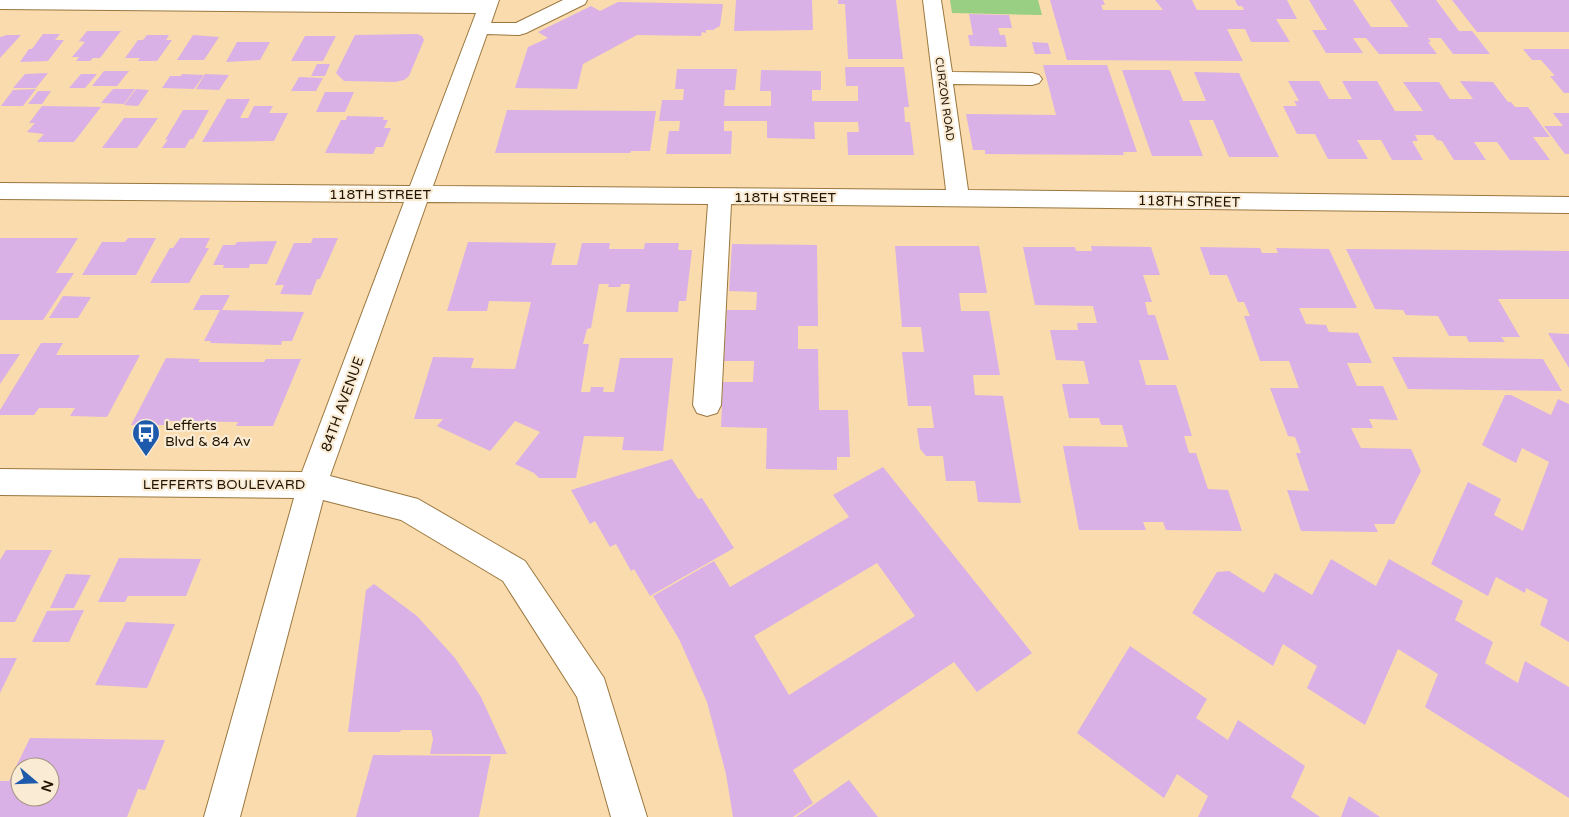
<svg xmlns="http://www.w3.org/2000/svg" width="1569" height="817" font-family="'Varela Round',sans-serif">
<rect width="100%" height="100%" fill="#fadbad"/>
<path fill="#98cf83" d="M950,0H1038L1042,15L952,13Z"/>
<path fill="#d9b1e6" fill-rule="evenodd" d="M736,0H812L813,30L734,31Z
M838,0H896L903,59H848L845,4H838Z
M1050,0H1103L1105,5H1101L1103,10H1163L1155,0H1192L1197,10H1244L1242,6H1238L1235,0H1287L1297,19H1276L1290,42H1251L1245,29H1227L1243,61L1067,60Z
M1309,0H1353L1371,27H1409L1390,0H1436L1459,31H1472L1490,54H1453L1441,38H1428L1431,42H1428L1437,54H1379L1366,38H1353L1363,53H1326L1312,30H1327Z
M1452,0H1569V32H1477Z
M618,2L723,4L720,26L713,30H706V33L702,32L701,36L637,35L583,64L577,89L515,88L528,47L548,38L538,32L591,6L600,11Z
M969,14L1009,15L1012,28H998L1000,35H1005L1007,47L970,46L968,35H973Z
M87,31H121L100,58H93L90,61H76L79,57H72L85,42L79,41Z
M43,34H60L55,40H64L48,61L20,62L29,49H32Z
M417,34L422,36L424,40L409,76L404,80L395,82L344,81L336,73L355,35Z
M7,35H21L0,58V37Z
M147,35H169L166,40H172L157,61H138L140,58H125L138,40H143Z
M193,35L219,37L204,60H177Z
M305,36H336L323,61H291Z
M237,42H270L260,60L226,62Z
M1032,42L1048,43L1051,54H1035Z
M1523,49H1569V93H1564L1550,76H1555L1541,60H1532Z
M317,64H330L325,76H311Z
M1043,65H1107L1137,152H1123L1124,155L985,154V150H973L966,114L1056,115Z
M845,67H904L909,107H904L905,122H910L914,155H848L847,132H859L858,122H814L815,139L767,138V121H724V131H732L731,154H666L669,131H679L680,121H659L662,100H683L684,89H675L677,69H737L735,90H725L724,106H771V91H760L761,70L821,71V90H812V101H858V86H846Z
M1122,70H1170L1183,101H1206L1194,72L1239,73L1279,157H1229L1213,120H1189L1203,156H1152Z
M104,71H129L117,86H92Z
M48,73L36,88H13L25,74Z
M81,74H97L85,88H69Z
M182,74L204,75L194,89L162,88L170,76H181Z
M205,74L229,75L219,90L196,89Z
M299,77L323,78L316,91H291Z
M1288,81H1319L1329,99H1352L1342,81H1377L1395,111H1423L1403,82H1439L1450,99H1473L1460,81L1493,82L1508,102H1511L1515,107H1528L1550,137H1533L1550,160H1510L1497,142H1474L1486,160H1454L1442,141L1437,140L1433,135H1415L1418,141H1412L1423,160H1392L1381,140H1357L1368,159H1328L1315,134H1297L1283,106H1297L1294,101H1299Z
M36,89L23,106H1L13,90Z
M113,89H135L124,104L101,103Z
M136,89L149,90L138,106L124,105Z
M38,91H51L42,104H28Z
M325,92H354L345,112H316Z
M227,99H250L240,118H248L254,106H273L269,113H288L274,141L202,142Z
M42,106L101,107L74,142H37L44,134L27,132L35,123H29Z
M183,110H209L193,139H190L185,148H162L168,139L165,140Z
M507,110L656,111L650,151H631L630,153H495Z
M1553,113H1569V154H1565L1544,126H1563Z
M347,116L384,117L383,120H388L384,128H391L383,147H376L373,154L325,153L341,120H346Z
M124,118H158L137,148H102Z
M0,238H78L56,273H74L43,320H0Z
M128,238H156L136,275H82L102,242H125Z
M180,238H210L205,248H209L189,283H150L170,248H173Z
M313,238H338L320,279H317L311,295L280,294L284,285H275L294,243H311Z
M277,241L267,264H250L249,268H223L224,265H213L223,245H235L237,242Z
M468,242L556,243L551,265H577L582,243H610L609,249H644L645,243H679L678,250H692L686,301H679L678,312H626L630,284H621L620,287H608L609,284H599L591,328L587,329L583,344H589L581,392H590L591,387H604L603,392H614L620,358H673L663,451L622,450L624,437L584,436L576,478H539L534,473L515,464L540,432L515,421L490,451L437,426L443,419H414L433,357L474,358L471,368L515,369L531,302L489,301L487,311H447Z
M732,244L817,245L818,326H798V349H818L819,410H848L850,457H837V470L766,469L767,428L721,427L723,382H753L754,361H724L727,310H756L757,292L729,291Z
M895,246H979L987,293H959L961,311H989L1000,375H973L975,395L1003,396L1021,503L978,502L975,481H946L943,456H926L920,449L917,428H934L931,406H908L902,352H924L921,327H902Z
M1091,246L1151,247L1160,275H1143L1152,302H1145L1148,315H1155L1169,360H1139L1146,385H1176L1192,436H1184L1189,453H1196L1208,489L1228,490L1242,531L1166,530L1163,522H1143L1146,530H1079L1063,446L1128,447L1122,425H1101L1099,418H1069L1062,384H1089L1084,361L1056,360L1050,330H1078L1077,323H1097L1093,306L1035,305L1023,247H1075L1076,251H1092Z
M1200,247L1260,248L1262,253H1278L1276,248L1329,249L1357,308H1299L1306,324L1326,325L1329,332L1358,333L1372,363H1347L1357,386H1383L1398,420L1369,419L1373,428H1351L1361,448L1411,449L1421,471L1394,524H1374L1378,532L1301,531L1287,490L1309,491L1296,453H1301L1295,437L1288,436L1270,388H1299L1289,361H1260L1244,316H1250L1244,302H1238L1227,275H1210Z
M1346,249L1569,251V299H1498L1520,337H1501L1505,342H1469L1466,336H1449L1438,316L1406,315L1403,310L1375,309Z
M201,295H230L222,310H193Z
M63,296L91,297L78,318H49Z
M220,310L304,312L292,341H282L281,345L210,343L211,341H204Z
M1548,333L1569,334V368Z
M41,343H63L56,355H140L107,417L70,416L75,408H39L34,415H0V410Z
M0,354H20L0,384Z
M1392,357L1543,359L1562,391L1408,389Z
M166,358L200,359L198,362H264L266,359H301L273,426H236L238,422L169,421L167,425H131Z
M1505,395H1511L1551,415L1558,399L1569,404V642L1540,625L1548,600L1526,588L1525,593L1496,577L1488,596L1431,564L1468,482L1501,499L1494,515L1523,531L1549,462L1522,448L1516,463L1482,445Z
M672,459L698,499L702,498L734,548L650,596L634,569L631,571L616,544L610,547L595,521L590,524L571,490Z
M883,467L1032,653L977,692L954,662L793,770L813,803L793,817H733L726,774L707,702L679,639L653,596L714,561L730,587L849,517L833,495ZM877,563L915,616L789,695L754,636Z
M6,550H52L15,622H0V560Z
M119,558L201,559L186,596H128L125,602H98Z
M1331,559L1376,586L1389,559L1463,601L1455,620L1493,642L1485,663L1518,683L1525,661L1569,687V798L1425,707L1438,674L1398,649L1365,725L1307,688L1317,666L1283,644L1273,666L1192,613L1217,572L1229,571L1264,593L1275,573L1312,595Z
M66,574L91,575L74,608H50Z
M374,584L417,616L455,658L481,697L507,754H430L433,739L431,730H401L400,732H348L366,590Z
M84,610L69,642H32L47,611Z
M126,622L175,624L147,688L95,685Z
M1130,646L1207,699L1196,718L1228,740L1238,720L1305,766L1291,797L1320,817H1198L1208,796L1177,774L1164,798L1077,733Z
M0,658H17L0,693Z
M30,738L165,740L145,790L138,789L127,817H0V781H9ZM20,767H50V797H20Z
M373,755L491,756L479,817H356Z
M849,780L878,817H796Z
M1349,796L1380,817H1341Z"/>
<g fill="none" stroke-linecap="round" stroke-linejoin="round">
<g stroke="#9a773f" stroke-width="2">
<path id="minor" d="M0,0H499L491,23H516L563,0H587L585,4L526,33L519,35L487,34L433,186L946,190L923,0H941L952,72L1032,73L1039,75L1042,79L1039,83L1032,85L953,84L968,190L1569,197V213L731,204L721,405L717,413L707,416L697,413L693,405L708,204L427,202L330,476L418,499L525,561L604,678L647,817H611L577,697L503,581L401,520L323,500L240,817H204L294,498L0,495V469L302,472L404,202L0,199V183L410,186L476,13L0,9Z"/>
</g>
<use href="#minor" fill="#fff" fill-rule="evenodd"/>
</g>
<defs>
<g id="bus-pin" transform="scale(1.4375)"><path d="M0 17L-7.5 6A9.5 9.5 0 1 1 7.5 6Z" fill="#1d5aab" stroke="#faebd4"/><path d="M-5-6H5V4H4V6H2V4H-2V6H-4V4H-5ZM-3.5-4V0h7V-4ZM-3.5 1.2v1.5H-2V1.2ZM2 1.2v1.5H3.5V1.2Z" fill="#fff"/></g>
</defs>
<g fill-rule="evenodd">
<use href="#bus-pin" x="146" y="433"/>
</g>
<g text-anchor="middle" stroke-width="4.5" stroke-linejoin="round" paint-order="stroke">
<g font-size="11" fill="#211400" stroke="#faebd4">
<text transform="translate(945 99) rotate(82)" y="4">CURZON ROAD</text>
</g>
<g font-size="14" fill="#211400" stroke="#faebd4">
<text x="380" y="199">118TH STREET</text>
<text x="785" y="202">118TH STREET</text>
<text transform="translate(1189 201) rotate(1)" y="5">118TH STREET</text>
<text transform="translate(342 404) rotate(-70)" y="5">84TH AVENUE</text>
<text x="224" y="489">LEFFERTS BOULEVARD</text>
</g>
<g font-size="14" fill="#211400" stroke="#faebd4" text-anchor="start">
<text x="165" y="430">Lefferts<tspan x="165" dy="16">Blvd &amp; 84 Av</tspan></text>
</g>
</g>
<g transform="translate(35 782) rotate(109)"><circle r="24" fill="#faebd4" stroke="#a3957f"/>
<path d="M0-4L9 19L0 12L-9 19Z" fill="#1d5aab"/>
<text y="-8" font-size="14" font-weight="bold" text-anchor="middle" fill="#211400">N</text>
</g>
</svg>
